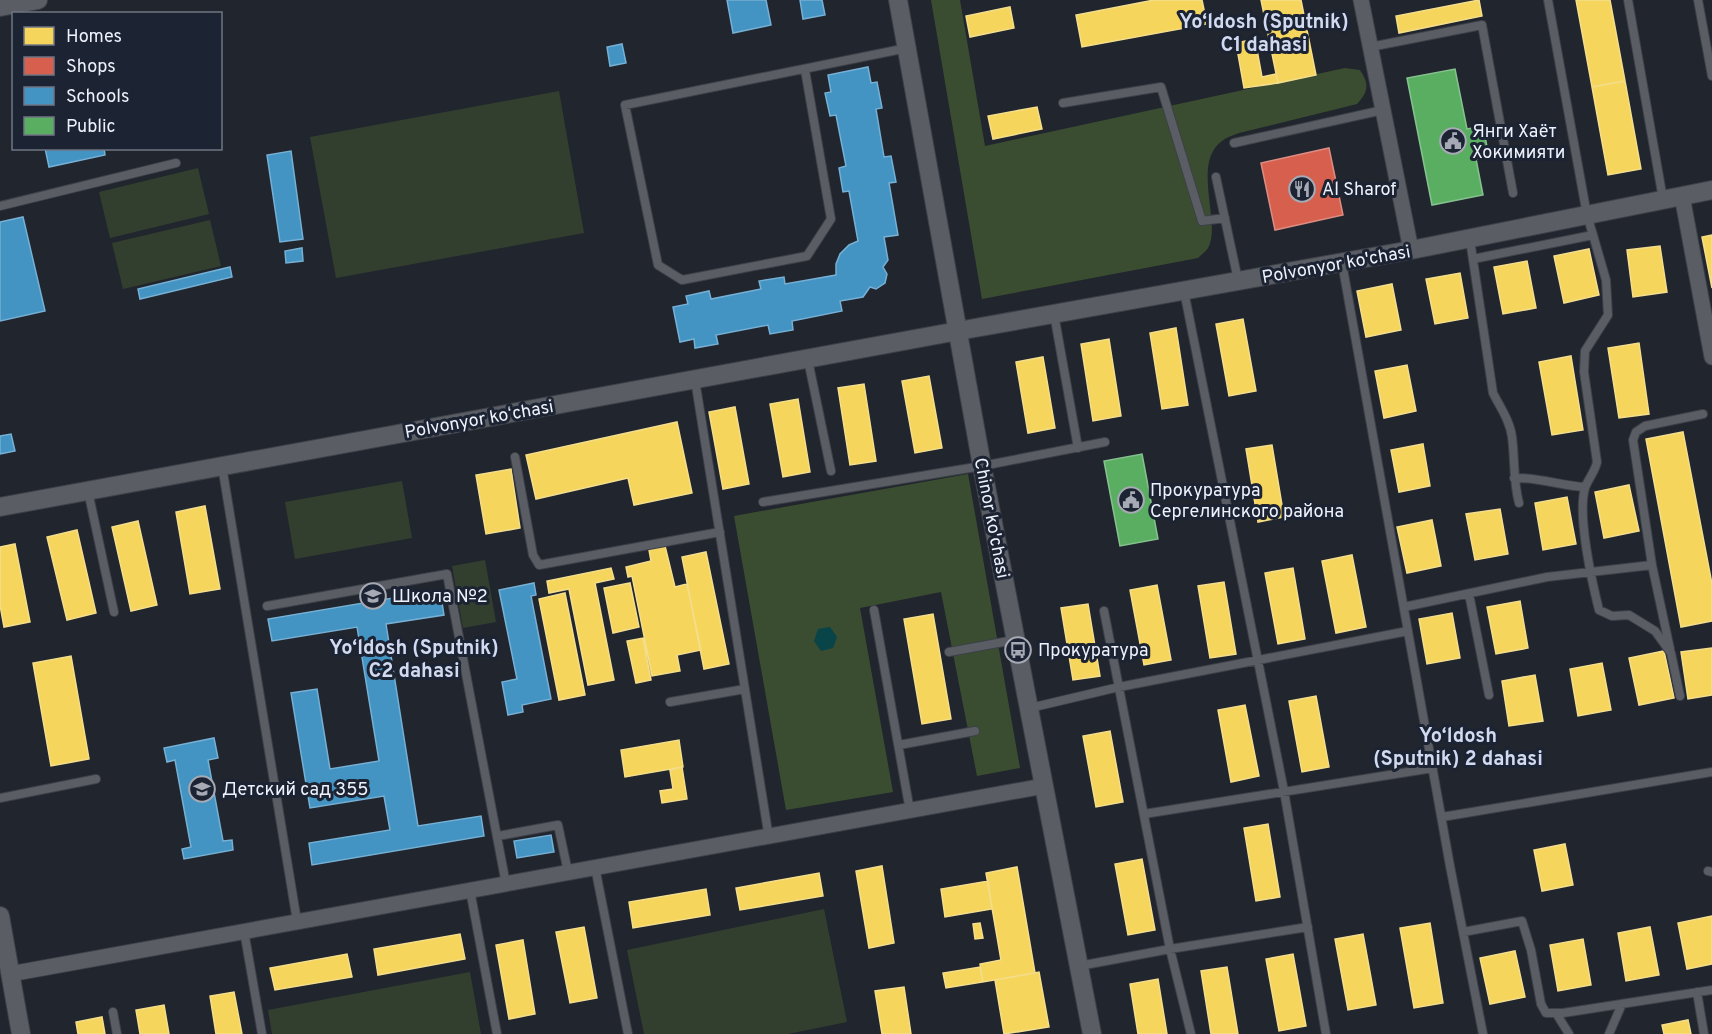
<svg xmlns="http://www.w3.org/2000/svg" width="1712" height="1034" font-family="Overpass,sans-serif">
<rect width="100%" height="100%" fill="#21252e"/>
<path fill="#333f2e" d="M559,91L584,233L336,278L310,137Z
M198,168L209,214L110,238L99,192Z
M210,220L221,266L123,289L112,243Z
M402,481L412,538L295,559L285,502Z
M485,560L496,622L463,628L452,566Z
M824,909L847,1022L788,1034H644L627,950Z
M470,972L481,1034H272L268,1010Z"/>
<path fill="#3b4d31" d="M931,0H960L985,146L1345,68L1360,70C1369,84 1369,91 1357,104L1239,133C1234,135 1227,137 1222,141C1191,163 1222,224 1208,248C1206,251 1201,255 1198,258L982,299Z
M968,474L1020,768L977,776L941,592L860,608L893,792L786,810L734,516Z"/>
<path fill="#084448" d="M830,627L837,637L833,648L821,651L814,641L818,629Z"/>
<path fill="#f6d55c" stroke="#f4de8c" stroke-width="1.5" d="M1154,0H1202L1207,24L1082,47L1076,15Z
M1261,0H1301L1316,75L1278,83Z
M1479,0L1482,16L1399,33L1396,16Z
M1576,0H1610L1625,81L1592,87Z
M1010,7L1014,28L970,37L966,16Z
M1255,39L1262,77L1276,74L1278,83L1244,88L1236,43Z
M1625,81L1641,169L1608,175L1592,87Z
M1037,107L1042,129L993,139L988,116Z
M1712,235V288L1702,237Z
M1660,246L1667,292L1633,297L1627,250Z
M1589,249L1599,295L1564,303L1554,256Z
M1527,261L1536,308L1503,314L1494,267Z
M1460,273L1468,318L1435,324L1426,279Z
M1392,284L1401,330L1366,337L1357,291Z
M1243,319L1256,391L1229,396L1216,324Z
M1176,328L1188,405L1162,409L1150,333Z
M1109,339L1121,416L1093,421L1081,344Z
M1639,343L1649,414L1619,418L1608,348Z
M1571,356L1583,430L1552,435L1539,362Z
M1043,357L1055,428L1028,433L1016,362Z
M1407,365L1416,411L1384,418L1375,371Z
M929,376L942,448L915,453L902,381Z
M864,384L876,461L850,465L838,388Z
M798,399L810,472L783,477L770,404Z
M735,407L749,484L723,489L709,412Z
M677,422L692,493L634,505L628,478L536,499L526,455Z
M1683,432L1712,584V621L1681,627L1646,439Z
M1423,444L1430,486L1399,492L1391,450Z
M1272,445L1284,517L1258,522L1246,449Z
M511,469L520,528L486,534L476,475Z
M1629,485L1639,531L1604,538L1595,492Z
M1567,497L1576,544L1543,550L1535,503Z
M205,506L220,589L190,594L176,512Z
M1500,509L1508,554L1475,560L1466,514Z
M1432,520L1441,566L1407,573L1397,527Z
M138,521L157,605L131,611L112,527Z
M77,530L96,613L67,620L47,537Z
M15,544L30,622L4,627L0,605V547Z
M665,546L675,587L687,584L701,650L677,655L680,671L652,676L632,576L628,577L626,567L651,561L649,550Z
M706,552L729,664L704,669L682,557Z
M1352,555L1366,627L1336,633L1322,561Z
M611,568L614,579L595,583L614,680L588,685L569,589L549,593L547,581Z
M1293,568L1305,639L1278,644L1265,573Z
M1224,582L1236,654L1210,658L1198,586Z
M630,583L639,627L613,633L604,588Z
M1157,585L1171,660L1144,665L1130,590Z
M565,593L585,695L559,700L539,599Z
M1520,601L1528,648L1496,654L1487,607Z
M1088,604L1100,676L1073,680L1061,608Z
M1452,613L1460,658L1427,664L1419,619Z
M933,614L951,719L922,724L904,619Z
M643,638L651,680L636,683L627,641Z
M1712,648V695L1688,699L1681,652Z
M1664,651L1674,698L1639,705L1629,658Z
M71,656L89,759L51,766L33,663Z
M1602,663L1611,710L1578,716L1570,669Z
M1535,675L1543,721L1509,726L1502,681Z
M1316,696L1329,767L1302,772L1289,701Z
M1245,705L1259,776L1231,782L1218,710Z
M1110,731L1123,802L1096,807L1083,736Z
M679,740L683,767L625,777L621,750Z
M682,767L687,799L662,803L660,791L673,789L670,770Z
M1268,824L1280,897L1256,901L1244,828Z
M1565,844L1573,885L1542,891L1534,850Z
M1142,859L1155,930L1128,935L1115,864Z
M882,866L894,943L869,948L856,871Z
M1017,867L1035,973L983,982L980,964L1001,960L986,873Z
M819,873L823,896L740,910L736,888Z
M988,881L992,909L945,917L941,889Z
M706,889L710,915L633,928L629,902Z
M1712,916V964L1687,969L1678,923Z
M980,923L983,938L975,939L973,924Z
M1430,923L1443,1003L1414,1008L1400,928Z
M584,927L597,998L570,1003L556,932Z
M1650,927L1659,975L1626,981L1618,933Z
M460,934L465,959L378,975L374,949Z
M1363,934L1376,1005L1348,1010L1335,939Z
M1583,939L1591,985L1558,991L1550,945Z
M523,940L535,1014L509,1019L496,945Z
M1515,951L1525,997L1490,1004L1480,958Z
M347,954L352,977L275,990L270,968Z
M1293,954L1306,1026L1279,1031L1266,959Z
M980,967L983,982L946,988L943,973Z
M1227,967L1238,1034H1211L1201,971Z
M1039,972L1049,1027L1004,1034L995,980Z
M1158,979L1167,1034H1138L1130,984Z
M904,987L911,1034H882L875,991Z
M234,992L242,1034H216L210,996Z
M164,1005L169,1034H140L136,1010Z
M102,1017L105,1034H78L76,1022Z
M1688,1020L1691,1034H1664L1662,1025Z"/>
<path fill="#d6604d" stroke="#dd8c82" stroke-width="1.5" d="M1329,148L1343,215L1275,230L1261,163Z"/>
<path fill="#4393c3" stroke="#76b0d4" stroke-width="1.5" d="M727,0H766L771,25L733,33Z
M800,0H822L825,15L803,19Z
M622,44L626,63L610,66L607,47Z
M868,67L871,83L877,82L882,108L876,109L884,157L891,156L896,182L889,183L898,235L884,237L888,260L883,267L887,274L885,283L876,289L870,287L863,297L840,301L842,311L792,321L793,330L770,334L768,325L716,335L718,344L695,348L694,339L680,342L673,307L688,304L686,296L709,291L711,299L761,289L759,281L784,277L785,284L836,275V264L840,254L849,245L858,241L849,191L843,192L839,168L846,166L836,115L830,116L825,93L831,92L828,75Z
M45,148H104L105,155L49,167Z
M291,151L303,239L280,242L267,155Z
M23,217L45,311L0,321V222Z
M302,248L303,261L286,263L285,251Z
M230,267L232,277L140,299L138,289Z
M11,434L15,451L0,454V436Z
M534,583L536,595L531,596L551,699L522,705L523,712L508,715L502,682L517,679L499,590Z
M440,590L444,615L386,624L418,826L481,816L484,836L312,865L309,843L390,830L384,796L310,808L291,693L317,689L330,769L379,761L357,627L272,641L268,619Z
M214,738L218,758L208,760L223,841L232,840L233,850L184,859L182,849L191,847L175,760L167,762L164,748Z
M551,835L554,852L517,858L514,841Z"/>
<path fill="#5aae61" stroke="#86c290" stroke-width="1.5" d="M1455,69L1467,129L1483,126L1489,157L1476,159L1483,195L1432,205L1407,78Z
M1142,454L1158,539L1120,546L1104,461Z"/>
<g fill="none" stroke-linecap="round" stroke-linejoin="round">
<g stroke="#3d4048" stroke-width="10">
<path id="service" d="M1628,0L1663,199
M1698,0L1712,76
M1370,47L1482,25L1513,193
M805,70L831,219L807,256L682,280L658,265L625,105L907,48
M1063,103L1161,87L1202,221L1225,218
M1234,143L1383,110
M1216,177L1238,280
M0,206L176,163
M1593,235L1606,280L1608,315L1585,351L1584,372L1597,462C1595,472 1588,479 1585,488C1577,515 1592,582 1599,610L1612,616L1629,615L1655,631L1671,653L1680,696
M1470,240L1493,393C1500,407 1510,421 1512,437C1515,459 1513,481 1519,503
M1473,259L1593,235L1587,215L1548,0
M1342,263L1450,866L1483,1034
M1184,291L1284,791L1326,1034
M1054,314L1078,448
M808,360L831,471
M695,380L769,838
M515,457L533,555L539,565L720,532
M222,466L297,921
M1514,478C1539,477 1561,486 1585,487
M88,491L114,612
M763,502L982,466L1105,442
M1652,565L1670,649
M1469,594L1489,695
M267,606L447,574L506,884
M1404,607L1547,577L1652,565L1633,440L1636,432L1645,426L1703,414
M874,610L910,811
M1104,611L1170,949L1191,1034
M949,652L1014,640
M670,702L745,689
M1030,708L1119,687L1408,631
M899,745L975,731
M0,798L96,779
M1144,814L1433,768
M1442,817L1712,772
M498,836L558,825L568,872
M595,867L628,1034
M1708,871L1712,872
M470,890L497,1034
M244,931L262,1034
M1463,932L1522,921L1531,950L1541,1004L1546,1013H1563L1712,990
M1079,966L1170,949L1308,927
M1697,992L1704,1034
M113,1012L117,1034
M1556,1013L1569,1034
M1609,1034L1622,1004"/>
</g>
<g stroke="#3d4048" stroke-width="17">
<path id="minor" d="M1361,0L1411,250
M1682,196L1712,357
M10,974L1044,786"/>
</g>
<g stroke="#3d4048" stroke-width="20">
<path id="tertiary" d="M898,0L982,466L1092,1034
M0,7L38,0
M0,507L958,331L1411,250L1712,190
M0,916L21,1034"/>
</g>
<use href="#service" stroke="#5a5d64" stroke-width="8"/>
<use href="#minor" stroke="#5a5d64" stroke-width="15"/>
<use href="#tertiary" stroke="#5a5d64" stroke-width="18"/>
</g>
<defs>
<g id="civic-ring" transform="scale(1.35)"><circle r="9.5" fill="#1c2333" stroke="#a6aab5" stroke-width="1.5"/><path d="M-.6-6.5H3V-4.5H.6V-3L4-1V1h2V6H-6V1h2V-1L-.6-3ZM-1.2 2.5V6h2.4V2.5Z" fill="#a6aab5"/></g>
<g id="restaurant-ring" transform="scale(1.35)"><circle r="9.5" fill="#1c2333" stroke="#a6aab5" stroke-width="1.5"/><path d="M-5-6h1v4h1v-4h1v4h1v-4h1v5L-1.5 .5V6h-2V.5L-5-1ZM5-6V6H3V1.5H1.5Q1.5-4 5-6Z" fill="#a6aab5"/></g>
<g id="school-ring" transform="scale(1.35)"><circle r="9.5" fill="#1c2333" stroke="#a6aab5" stroke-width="1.5"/><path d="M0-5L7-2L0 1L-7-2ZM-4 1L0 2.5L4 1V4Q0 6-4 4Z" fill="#a6aab5"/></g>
<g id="bus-ring" transform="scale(1.35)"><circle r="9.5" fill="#1c2333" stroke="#a6aab5" stroke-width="1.5"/><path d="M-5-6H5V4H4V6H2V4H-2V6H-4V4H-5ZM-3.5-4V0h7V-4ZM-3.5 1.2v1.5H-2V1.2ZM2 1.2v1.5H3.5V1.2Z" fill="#a6aab5"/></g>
</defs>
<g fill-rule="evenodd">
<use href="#civic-ring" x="1453" y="141"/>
<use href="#restaurant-ring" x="1302" y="189"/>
<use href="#civic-ring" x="1131" y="500"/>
<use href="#school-ring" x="373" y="596"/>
<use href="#bus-ring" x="1018" y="650"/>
<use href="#school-ring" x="202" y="789"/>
</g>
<g text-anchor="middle" stroke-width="6" stroke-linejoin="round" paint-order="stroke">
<g font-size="18" fill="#eef2fd" stroke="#1c2333" text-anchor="start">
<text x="1472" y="137">Янги Хаёт<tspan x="1472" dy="21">Хокимияти</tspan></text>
<text x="1322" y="195">Al Sharof</text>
<text x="1150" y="496">Прокуратура<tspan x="1150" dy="21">Сергелинского района</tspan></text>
<text x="392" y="602">Школа №2</text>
<text x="1038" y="656">Прокуратура</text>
<text x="222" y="795">Детский сад 355</text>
</g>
<g font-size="18" fill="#eef2fd" stroke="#1c2333">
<text transform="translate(1336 264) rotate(-10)" y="6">Polvonyor ko'chasi</text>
<text transform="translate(479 419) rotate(-10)" y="6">Polvonyor koʻchasi</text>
<text transform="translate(992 518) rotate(79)" y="6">Chinor ko'chasi</text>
</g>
<g font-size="20" font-weight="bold" fill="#d1daf0" stroke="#1c2333">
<text x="1264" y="28">Yo‘ldosh (Sputnik)<tspan x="1264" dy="23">C1 dahasi</tspan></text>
<text x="414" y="654">Yo‘ldosh (Sputnik)<tspan x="414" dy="23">C2 dahasi</tspan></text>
<text x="1458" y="742">Yo‘ldosh<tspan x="1458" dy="23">(Sputnik) 2 dahasi</tspan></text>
</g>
</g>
<rect x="12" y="12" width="210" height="138" fill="#1c2333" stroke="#707684" stroke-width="1.5"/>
<rect x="24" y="27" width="30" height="18" fill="#f6d55c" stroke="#707684" stroke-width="1.5"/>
<text x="66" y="42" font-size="18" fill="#eef2fd">Homes</text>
<rect x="24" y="57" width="30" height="18" fill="#d6604d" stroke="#707684" stroke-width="1.5"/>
<text x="66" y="72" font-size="18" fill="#eef2fd">Shops</text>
<rect x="24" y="87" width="30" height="18" fill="#4393c3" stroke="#707684" stroke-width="1.5"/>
<text x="66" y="102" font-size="18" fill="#eef2fd">Schools</text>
<rect x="24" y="117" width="30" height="18" fill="#5aae61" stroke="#707684" stroke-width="1.5"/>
<text x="66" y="132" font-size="18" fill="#eef2fd">Public</text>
</svg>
